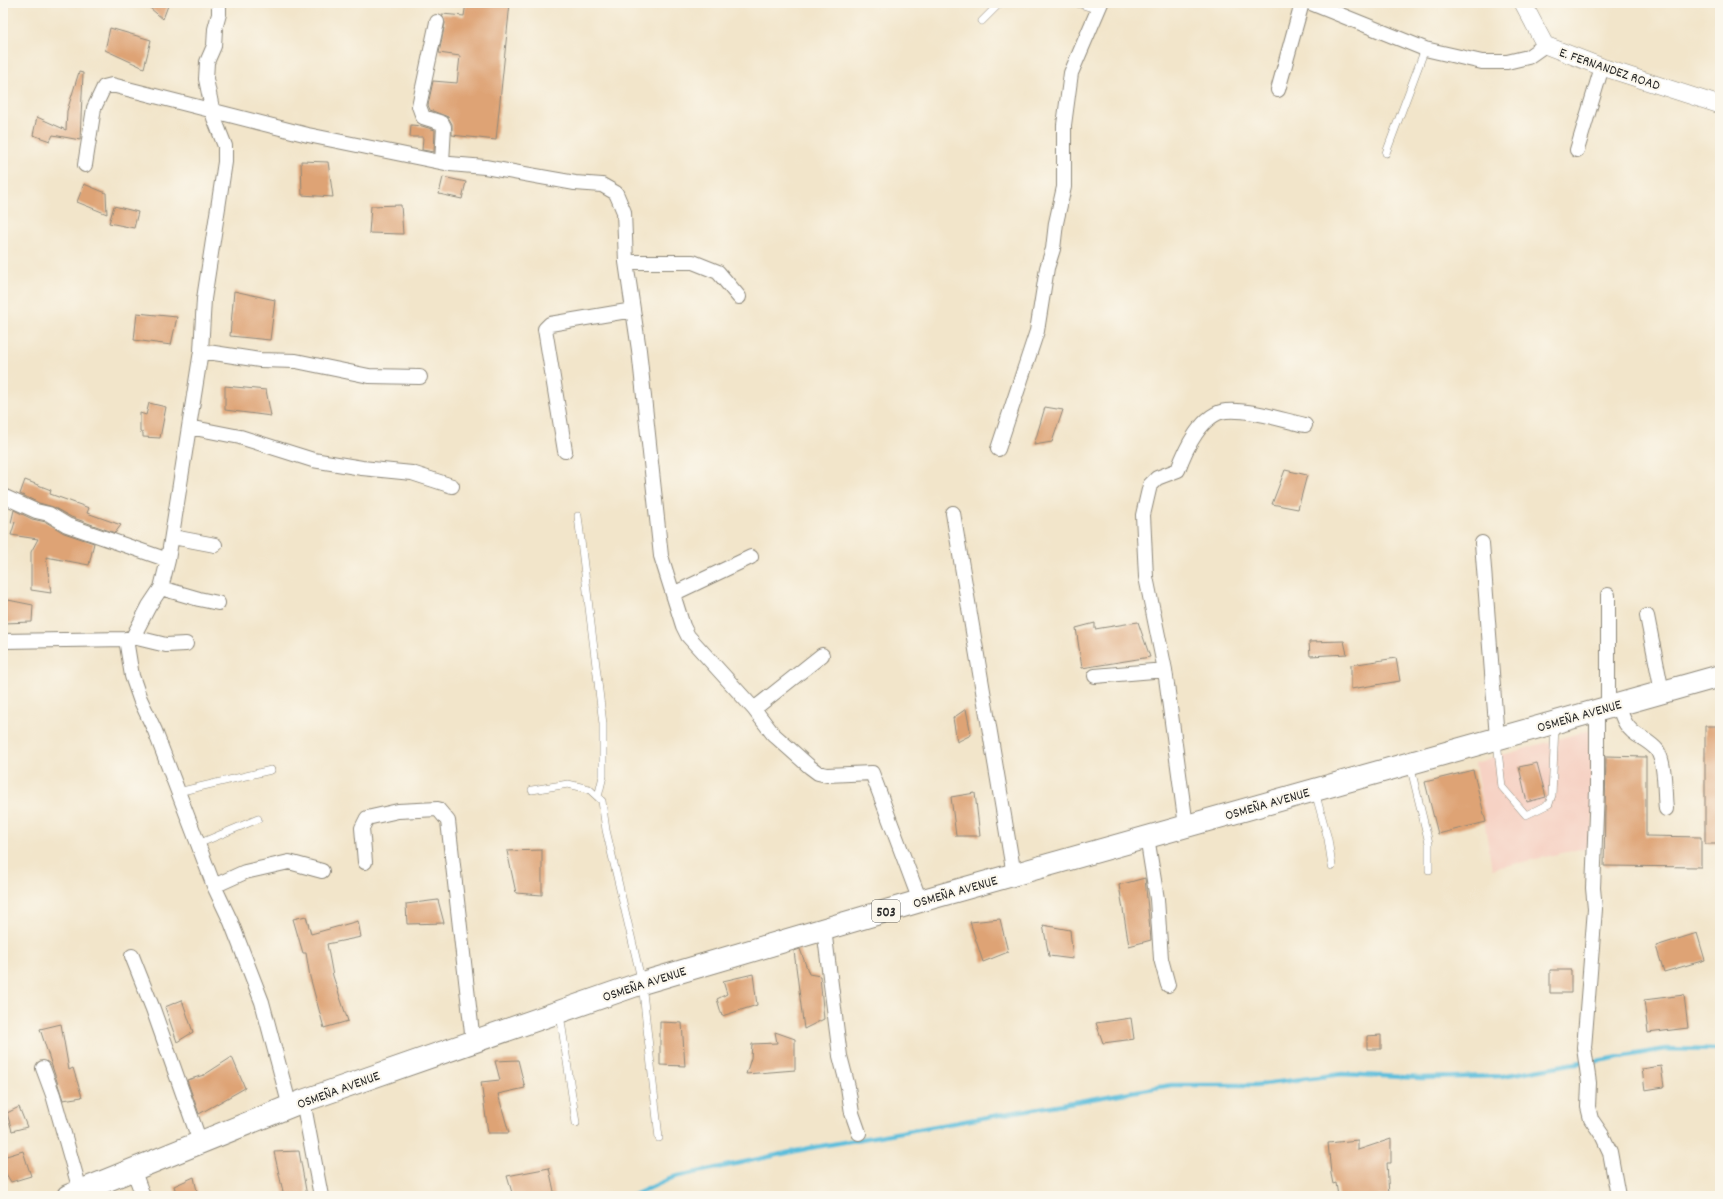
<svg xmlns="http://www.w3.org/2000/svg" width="1723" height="1199" font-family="Dekko,sans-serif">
<rect width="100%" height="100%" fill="#fbf7ec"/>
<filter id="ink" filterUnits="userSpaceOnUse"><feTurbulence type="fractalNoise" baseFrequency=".025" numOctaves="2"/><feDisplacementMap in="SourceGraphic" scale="8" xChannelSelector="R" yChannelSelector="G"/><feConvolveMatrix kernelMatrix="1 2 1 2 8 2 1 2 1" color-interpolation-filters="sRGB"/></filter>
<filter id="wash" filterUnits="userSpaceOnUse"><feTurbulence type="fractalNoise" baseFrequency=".012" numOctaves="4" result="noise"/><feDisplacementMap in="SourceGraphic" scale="16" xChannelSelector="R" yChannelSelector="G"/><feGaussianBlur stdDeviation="0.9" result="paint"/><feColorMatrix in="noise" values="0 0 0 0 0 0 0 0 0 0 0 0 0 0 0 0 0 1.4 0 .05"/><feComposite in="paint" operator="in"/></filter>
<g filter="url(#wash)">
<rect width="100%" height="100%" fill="#f2e5ca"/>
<path fill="#f6d2c4" d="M1593,729V846L1492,869L1475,763Z"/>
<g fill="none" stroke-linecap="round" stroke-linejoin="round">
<path stroke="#5dbedb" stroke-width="4.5" d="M1591,1062L1665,1049L1720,1050
M632,1196L674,1177L810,1148L1171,1085H1256L1342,1074L1421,1078L1502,1076L1582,1062"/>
</g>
<g id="blocks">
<path fill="#dea374" d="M144,3H169L163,19Z
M466,3H510L496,140L452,135V124L448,117L430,110L428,105L433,81L457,83L460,56L439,53L445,23L442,15V14L464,16Z
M110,28L151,40L144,68L105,50Z
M79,72L83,73L80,140L53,135L50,141L33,135L37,117L66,130L67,111Z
M411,125L422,126L435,130L434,152L422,150L423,137H410Z
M301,161L328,162L333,197L302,195Z
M443,177L466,182L462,199L439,194Z
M84,184L106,193L107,214L77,202Z
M401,205L403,234L369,233L371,206Z
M114,206L138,212L134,228L109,223Z
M234,291L275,300L270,340L230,336Z
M137,313L177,317L171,345L134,340Z
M225,386L266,390L271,416L225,410Z
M149,403L166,407L160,438L143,437V433L140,432V413L146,415Z
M1045,407L1063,410L1052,442L1034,445Z
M1285,470L1307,475L1298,509L1272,504Z
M25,480L51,490L50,494L89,508L87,513L121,525L115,533L71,517L53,507L39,503L20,494Z
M14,510L32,519L46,522L64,533L94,543L89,565L46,557L51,593L31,590V552L38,539L11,535L15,522L11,523Z
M3,599L33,605L32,622L3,623Z
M1138,622L1150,657L1082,668L1076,628L1095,623V629Z
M1344,641L1347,654L1310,656L1309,642Z
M1396,658L1400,681L1351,689V665Z
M966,709L971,735L957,742L953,718Z
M1705,726H1720V844H1705Z
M1606,756L1646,757V836L1701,837V867L1604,866Z
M1537,763L1546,797L1527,802L1519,767Z
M1473,770L1486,822L1438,834L1425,782Z
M975,793L980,836H956L951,797Z
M542,850V895L516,893L507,851Z
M1145,878L1151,940L1129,946L1119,885Z
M438,900L444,923L407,924L406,904Z
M306,916L311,934L358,921L361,937L327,944L333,976L348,1021L324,1028L310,977L306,953H303L293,919Z
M1000,919L1008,952L983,962L970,922Z
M1043,925L1070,930L1073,959L1049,956Z
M1697,933L1705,960L1664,972L1656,946Z
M800,949L809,974L820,976L824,1019L804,1029L794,951Z
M1550,970H1571V993H1550Z
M753,974L757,1005L722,1016L717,999L727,994L723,981Z
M1684,995L1688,1028L1648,1033L1644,1000Z
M182,1000L193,1032L177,1042L165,1007Z
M1131,1018L1134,1039L1103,1043L1096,1023Z
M660,1022L682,1023L685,1066L660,1065Z
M61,1024L69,1070L73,1068L82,1097L63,1100L40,1029Z
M775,1032L795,1039V1070L746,1074L751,1058L752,1044L777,1043Z
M1381,1035V1049H1367V1036Z
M232,1057L245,1088L199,1114L187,1080L204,1075Z
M518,1060L525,1088L498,1094L509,1133H488L481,1082L500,1080L495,1061Z
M1661,1066L1664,1087L1645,1090L1642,1069Z
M19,1107L27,1127L12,1131L7,1113Z
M1391,1139V1163H1387L1389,1196H1338L1336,1183L1333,1184L1331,1174L1328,1143L1358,1140V1150Z
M23,1151L31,1176L11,1182L3,1169V1157Z
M299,1151L307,1196H284L274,1152Z
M549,1168L555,1196H513L507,1176Z
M194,1177L198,1196H177L174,1186Z"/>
</g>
</g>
<g filter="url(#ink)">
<use href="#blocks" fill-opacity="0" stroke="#8e887a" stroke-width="1"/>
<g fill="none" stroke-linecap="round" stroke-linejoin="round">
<g stroke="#8e887a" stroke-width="8">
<path id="service" d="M1077,3L1098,10
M982,21L1000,3
M1386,153L1425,49
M578,516L603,724V776L598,797
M1497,741L1502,787L1526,815L1549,804L1552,795L1555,725
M1410,765L1429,843V870
M532,790L568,784L589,789L602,801L606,830L642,983L659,1138
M178,792L271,770
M1315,792L1328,839L1332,866
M198,844L258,819
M560,1014L576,1123"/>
</g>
<g stroke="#8e887a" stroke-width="16">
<path id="minor" d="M219,3V14L215,29L214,46L207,62L206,79L214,118L225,146V162L204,299L201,351L168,560L161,588L149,606L133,637L126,639L132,676L140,699L155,731L214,886L231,922L262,1002L290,1107
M1311,3L1425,49L1482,62H1507L1528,57L1545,45
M437,22L419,106L423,117L442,123L444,127L442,162
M1278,90L1302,3
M1577,150L1602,67
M85,165L94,108L104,87L112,85L308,135L450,164L485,167L575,183L602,185L616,193L624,212L626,262L639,350L661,556L683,626L688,636L754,709L773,734L810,767L818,773L827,775L872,773L920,901
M626,262H693L718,272L739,297
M201,351L260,360L296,361L369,376L420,377
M189,427L240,437L313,460L362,468L412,473L452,486
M998,449L1037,331L1047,268L1053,249L1056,223L1064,187V125L1071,73L1101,3
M565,451L545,329L550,324L633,310
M3,496L36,511L49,514L67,525L168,560
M953,513L1014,875
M173,537L215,545
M1482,543L1497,738
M161,588L199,599L218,603
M673,594L751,557
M1647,616L1662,692
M133,637L166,645L186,644
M3,641L126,639
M1095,676L1165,670
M1619,704C1622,720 1627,730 1642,738C1648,742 1653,745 1657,750C1666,764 1664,792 1666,809
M1608,707V595
M754,709L822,655
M1597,710V790L1593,888L1595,909L1584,1048L1589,1083L1588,1107L1591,1119L1602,1135L1610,1152L1618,1196
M1186,826L1165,670L1146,577L1143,515L1150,485L1157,478L1178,470C1185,450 1202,413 1226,411C1250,409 1282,420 1305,425
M1147,837L1157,899L1161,959L1168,985
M365,862L362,828L367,818L398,811L438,809L448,821L473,1042
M214,886L245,872L289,862L322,871
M824,929L840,1056L848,1087L852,1113L859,1133
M132,956L153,1009L200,1142
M43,1068L53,1095L80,1190
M303,1101L321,1196
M133,1169L143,1196"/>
</g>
<g stroke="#8e887a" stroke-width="18">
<path id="tertiary" d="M1523,3L1545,45L1602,67L1720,105"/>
</g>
<g stroke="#8e887a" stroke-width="24">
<path id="primary" d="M68,1196L303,1101L642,983L920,901L1720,676"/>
</g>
<use href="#service" stroke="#fff" stroke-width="7"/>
<use href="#minor" stroke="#fff" stroke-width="14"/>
<use href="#tertiary" stroke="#fff" stroke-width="17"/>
<use href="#primary" stroke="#fff" stroke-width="22"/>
</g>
</g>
<g text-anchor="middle" stroke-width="4" stroke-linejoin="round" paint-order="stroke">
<rect fill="#fbf7ec" stroke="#696865" stroke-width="1" x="872" y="900" width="28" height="22" rx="3"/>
<g font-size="13" font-weight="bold" fill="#2b2b2b">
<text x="886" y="916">503</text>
</g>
<g font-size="14" fill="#2b2b2b" stroke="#fbf7ec">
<text transform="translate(1610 68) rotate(19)" y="5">E. FERNANDEZ ROAD</text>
<text transform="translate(1579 715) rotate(-16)" y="5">OSMEÑA AVENUE</text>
<text transform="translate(1267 803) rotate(-16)" y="5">OSMEÑA AVENUE</text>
<text transform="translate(955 891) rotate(-16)" y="5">OSMEÑA AVENUE</text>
<text transform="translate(644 983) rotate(-18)" y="5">OSMEÑA AVENUE</text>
<text transform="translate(338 1089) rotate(-20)" y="5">OSMEÑA AVENUE</text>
</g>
</g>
<rect width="1723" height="1199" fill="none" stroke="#fbf7ec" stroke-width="16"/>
</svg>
